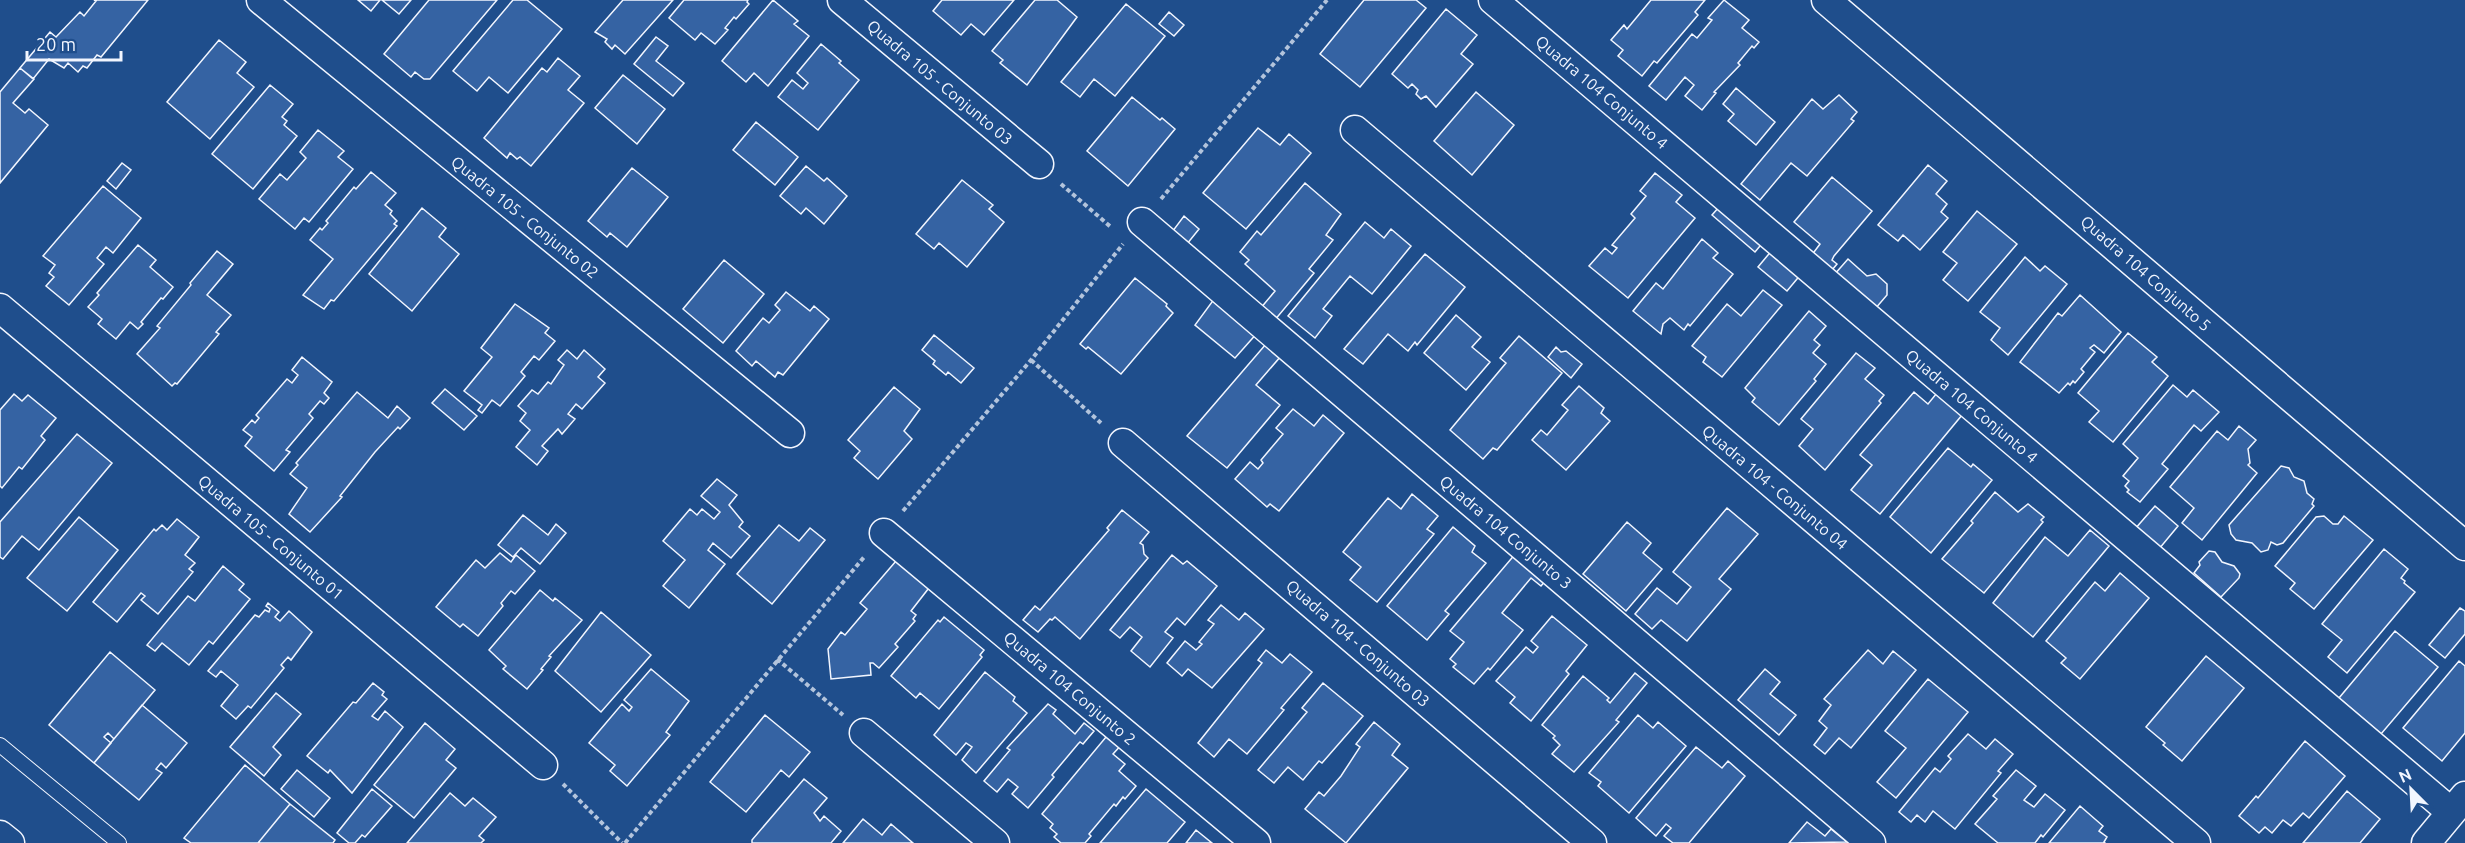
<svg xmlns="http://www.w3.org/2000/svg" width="2465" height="843" font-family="Ubuntu,sans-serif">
<rect width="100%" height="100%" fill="#1f4e8c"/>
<path fill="#3563a3" stroke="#f2f6ff" stroke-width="1.5" d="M94,0H148L101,57L97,55L87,68L83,66L78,72L68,63L64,68L49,59L33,79L20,68L50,32L56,37L80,12L84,16L96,1Z
M358,0H380L371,11Z
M382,0H411L399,14Z
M429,0H497L430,79H424L415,72L411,77L384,54Z
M513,0H527L562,29L508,93L489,77L477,91L453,71Z
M623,0H673L625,54L615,45L612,49L605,42L607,39L595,32Z
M684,0H748L747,2L749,4L736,19L734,17L725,28L728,30L715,44L701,33L695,40L669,18Z
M773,0L798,21L794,24L809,36L768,86L754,73L746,82L722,61Z
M942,0H1014L984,35L971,24L961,35L933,11Z
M1035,0H1057L1077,17L1027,85L1000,63L1003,60L992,51Z
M1364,0H1416L1426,8L1360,87L1320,54Z
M1651,0H1705L1695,12L1698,15L1657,63L1654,61L1642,76L1618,56L1623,50L1611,40L1624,25L1627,29Z
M1724,0L1749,20L1742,28L1759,42L1754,48L1752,46L1738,63L1740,65L1714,92L1716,93L1702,110L1685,96L1694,85L1685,77L1666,100L1649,86L1692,34L1697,38L1712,20L1708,18Z
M1126,4L1165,36L1115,96L1094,79L1080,97L1061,82Z
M1446,9L1477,35L1461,54L1473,64L1436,107L1426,96L1421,99L1416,94L1418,90L1412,84L1408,88L1392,74Z
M1169,12L1184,25L1174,36L1159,24Z
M656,37L668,46L656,61L684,83L673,96L634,64Z
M219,40L246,62L237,73L254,87L210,139L167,102Z
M821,44L841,61L839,63L859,80L818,130L778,97L792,80L803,89L808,83L797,73Z
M558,58L580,76L568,90L584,103L531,166L520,157L517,159L510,153L507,158L484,138L542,68L547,72Z
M20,68L34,79L13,103L25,113L29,109L48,125L0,183V92Z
M623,75L665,109L637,144L595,108Z
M270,85L293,104L282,117L287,121L284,125L297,136L253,189L212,154Z
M1736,88L1775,122L1756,145L1728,121L1734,114L1723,104Z
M1476,92L1514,125L1472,175L1434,141Z
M1839,95L1857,112L1851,119L1854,121L1807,176L1791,163L1760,200L1741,184L1812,99L1823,109Z
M1132,97L1160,120L1162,118L1175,129L1128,186L1087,151Z
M756,122L798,157L775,185L733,150Z
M1258,128L1280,145L1289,134L1311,153L1246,229L1203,193Z
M318,130L344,151L338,157L353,169L309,222L304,218L295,229L259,199L280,174L287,180L306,158L300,152Z
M122,163L131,170L116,189L107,181Z
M1928,165L1947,181L1936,194L1947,204L1941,212L1948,218L1920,250L1903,235L1898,241L1878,225Z
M806,166L824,181L827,178L847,196L824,224L806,208L801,214L780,196Z
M632,168L668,197L627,247L610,233L607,237L588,221Z
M371,172L396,193L385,205L392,211L390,214L397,221L394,224L397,226L334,301L331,300L324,309L303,295L333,259L310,240L320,228L322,230L328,223L326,221L354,187L356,189Z
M1655,173L1682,195L1676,202L1695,218L1628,298L1589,266L1605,248L1612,254L1617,248L1612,245L1635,218L1631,214L1646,196L1640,191Z
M1832,177L1872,211L1834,256L1832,260L1837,264L1827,276L1808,260L1820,244L1794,222Z
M962,180L993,205L989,209L1004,222L967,267L939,243L934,249L916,234Z
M1305,183L1341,214L1326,235L1333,240L1309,269L1314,273L1274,321L1260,309L1275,291L1245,264L1249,260L1240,252L1257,231L1261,235Z
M103,186L141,218L113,253L106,247L97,258L104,264L69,305L46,286L54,277L49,273L55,265L43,256Z
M1727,198L1770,234L1755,252L1712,215Z
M422,208L446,228L439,237L459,254L412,311L369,274Z
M1977,211L2017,244L1968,301L1943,280L1957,263L1943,252Z
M1184,216L1199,229L1187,244L1172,232Z
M1365,222L1384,238L1391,229L1411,246L1372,294L1350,276L1323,309L1332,316L1315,338L1288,316Z
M1702,239L1718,253L1713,258L1733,274L1690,326L1688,324L1684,330L1670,318L1663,324L1661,334L1633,311L1656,283L1663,289Z
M1778,243L1807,267L1787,291L1758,267Z
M138,245L156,260L150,267L173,287L163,299L161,298L141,322L143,324L138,329L130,322L116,339L98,324L102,319L88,307L99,295L97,293Z
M217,251L233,264L207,295L231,315L216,332L219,334L177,384L175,383L172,386L137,354L160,328L157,326L191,285L190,283Z
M1425,254L1465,287L1417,345L1415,342L1408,351L1388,334L1363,364L1344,349Z
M2025,257L2040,271L2045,266L2067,284L2008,355L1991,340L2000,328L1980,312Z
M1848,259L1867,276L1876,274L1887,284V295L1875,309L1834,275Z
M724,260L764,294L723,343L683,309Z
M1135,278L1167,304L1166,306L1173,313L1121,374L1088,347L1086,349L1080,344Z
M1223,287L1266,323L1235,358L1195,325Z
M1763,290L1782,305L1722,377L1703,362L1706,357L1692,346L1727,304L1741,316Z
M786,292L810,311L814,306L829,319L783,375L778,372L775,377L756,361L752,366L736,351L763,318L769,323L780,310L775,305Z
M2080,295L2121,332L2104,353L2094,345L2090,348L2095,352L2081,369L2084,372L2075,383L2073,381L2070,385L2068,383L2059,393L2020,362L2058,313L2062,316Z
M515,304L549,328L545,333L555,341L539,360L534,356L521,372L525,376L500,406L492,400L482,413L478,410L482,405L464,391L492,357L481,348Z
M1809,311L1826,326L1814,340L1820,345L1813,353L1826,364L1814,379L1816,381L1779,425L1752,402L1755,398L1745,388Z
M1456,315L1481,337L1472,347L1490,362L1466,390L1424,353Z
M2128,333L2157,357L2152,362L2168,376L2113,442L2089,422L2099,411L2078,393Z
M934,335L974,368L961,383L948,372L946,375L933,364L935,361L922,350Z
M1519,336L1562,373L1497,450L1493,448L1483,459L1450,430L1506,363L1500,358Z
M1266,344L1281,356L1256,385L1280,405L1227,468L1187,436Z
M1556,347L1561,352L1566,351L1582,364L1571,378L1548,357Z
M567,350L577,359L584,350L605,369L598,377L605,383L582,409L576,404L568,414L575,419L562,434L558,429L542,446L548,451L537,465L516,447L530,430L520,421L526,413L518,406L532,390L538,394L548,382L551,384L564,365L558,360Z
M1856,353L1875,368L1865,379L1884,395L1879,401L1881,403L1825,470L1799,446L1813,429L1801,419Z
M302,357L332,382L324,393L329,398L324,404L320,401L309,414L313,418L286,450L290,452L274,471L245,446L252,437L243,430L252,420L255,423L259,418L256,415L287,379L292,383L298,375L292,370Z
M2173,385L2187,397L2193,390L2219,412L2201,431L2194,425L2162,464L2168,469L2140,502L2127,492L2129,490L2125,486L2129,481L2123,476L2138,458L2123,444Z
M1579,386L1604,408L1601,413L1610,421L1566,470L1532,440L1541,430L1547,435L1568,410L1562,405Z
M894,387L920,409L904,431L912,439L878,479L854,458L860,451L848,440Z
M1941,388L1967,409L1880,514L1851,490L1872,465L1860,455L1914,392L1928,404Z
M445,389L477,416L464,430L432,403Z
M357,392L388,418L397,406L410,418L400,429L398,427L375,452L340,496L342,497L310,532L289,514L307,488L290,474L298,465L296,463Z
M14,394L22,401L28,395L56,418L41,436L45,440L22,469L19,467L2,488L0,486V410Z
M1293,409L1314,426L1323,415L1344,433L1279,511L1270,504L1267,507L1235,479L1250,462L1258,469L1263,463L1261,460L1283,434L1276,428Z
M2239,426L2256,440L2248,449L2250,463L2248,465L2257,473L2202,540L2182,523L2194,508L2170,487L2217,431L2228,440Z
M77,434L112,463L39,550L22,536L3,559L0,557V522Z
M1948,448L1971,467L1973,464L1992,480L1931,553L1890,517Z
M2281,466L2289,468L2294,477L2304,481L2307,493L2314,499L2312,504L2314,506L2283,543L2277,545L2271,542L2268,550L2261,552L2252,543L2236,540L2231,534L2229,525Z
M717,479L737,495L729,505L743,522L739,527L750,536L731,558L713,543L708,550L725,564L689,608L663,586L685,560L663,541L690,509L697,515L702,509L714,519L720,512L701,496Z
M1995,492L2018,512L2028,504L2044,517L2041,520L2043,522L1984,593L1942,559L1973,523L1971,521Z
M1412,494L1438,516L1427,529L1434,534L1377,602L1350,580L1361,567L1343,552L1388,498L1401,509Z
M2155,506L2178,526L2159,549L2135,529Z
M1727,508L1758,534L1719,579L1731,589L1687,641L1661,620L1652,629L1635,614L1657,588L1677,604L1691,587L1673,572Z
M1122,510L1149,532L1140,543L1143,545L1144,554L1148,558L1080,639L1055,617L1052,620L1050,619L1038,632L1023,620L1035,606L1040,610L1109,530L1107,528Z
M523,515L548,535L556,524L566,533L540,564L521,548L513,557L498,545Z
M2324,516L2333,524H2338L2344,516L2373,540L2314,609L2290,589L2295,583L2275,566L2316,517Z
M79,517L118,550L67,611L27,578Z
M177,519L199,537L185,555L195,563L189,569L193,572L158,614L141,600L145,596L141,593L117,622L93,602L154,529L156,531L162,525L167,530Z
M1627,522L1651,543L1643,553L1662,569L1626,611L1583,574Z
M779,525L799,541L810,528L825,540L772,604L737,574Z
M1453,527L1475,546L1472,552L1486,563L1445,611L1449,614L1427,640L1387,606Z
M2090,530L2109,546L2033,637L1993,603L2045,537L2068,556Z
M914,540L946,566L911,611L916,615L913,619L915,621L895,644L898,647L879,668L873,663H870L871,675L831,679L828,649L841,632L845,635L867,609L860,603Z
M1522,546L1553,572L1541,586L1531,578L1502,613L1523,630L1490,670L1488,668L1474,684L1453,667L1456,664L1450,659L1464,642L1450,631Z
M2384,549L2408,569L2401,578L2405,581L2404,583L2415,592L2347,673L2328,657L2342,640L2322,624Z
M2209,551L2215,552L2222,562L2234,566L2240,574L2239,578L2221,597L2194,573L2200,565L2199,562Z
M500,553L511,562L516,555L535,571L515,594L511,591L501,603L503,606L478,636L463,624L460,627L436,607L476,560L485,568Z
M1172,555L1183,564L1187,561L1217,586L1185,625L1177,618L1165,632L1173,638L1150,667L1131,651L1142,637L1130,627L1120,638L1110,630Z
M223,566L244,584L239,590L250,599L213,644L209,641L189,665L162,643L155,651L147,645L188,596L195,601Z
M2120,573L2149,598L2080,679L2061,663L2066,658L2046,641L2095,582L2105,591Z
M540,590L553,601L555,598L582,620L549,656L551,657L541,669L543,670L527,689L503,669L506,666L489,650Z
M268,603L279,612L275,617L280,621L289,611L312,632L291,660L288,657L281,665L284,668L251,708L248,706L236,719L221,706L238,685L221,671L216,677L208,671L255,615L259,617L265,610L269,612L270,609L266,606Z
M1221,605L1239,620L1245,613L1264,629L1212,688L1188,669L1182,676L1167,663L1185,641L1196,650L1202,644L1199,642L1214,624L1208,620Z
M2460,608L2465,611V634L2445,658L2429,645Z
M601,612L651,655L601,712L555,671Z
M1552,616L1587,645L1566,671L1569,674L1531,721L1510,703L1515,697L1496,681L1526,647L1533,653L1538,647L1531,641Z
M944,617L984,650L980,655L982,657L939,709L920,693L916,698L891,676L938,620L940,622Z
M2395,631L2438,667L2381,734L2339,698Z
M1266,650L1282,663L1290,654L1312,672L1281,708L1284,710L1247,754L1229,739L1214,757L1198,743L1262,663L1258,660Z
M1868,650L1883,664L1893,651L1916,670L1851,748L1839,738L1825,754L1814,745L1827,728L1819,721L1831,705L1824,699Z
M110,652L155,690L114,739L108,733L104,737L111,743L94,763L49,725Z
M2206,656L2244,688L2182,761L2163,745L2165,743L2146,727Z
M2459,661L2465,666V733L2442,761L2403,728Z
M651,669L689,701L666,732L670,735L627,786L610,771L615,765L589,743L622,704L629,711L632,707L624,700Z
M1765,669L1780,682L1770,694L1796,715L1779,735L1738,700Z
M985,672L1015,697L1013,701L1027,713L976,773L962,760L972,747L966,743L956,755L934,735Z
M1635,673L1647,683L1616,720L1619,722L1574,772L1552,754L1560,745L1553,738L1555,736L1542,725L1583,676L1609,698L1607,700L1610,703Z
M1928,679L1968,712L1896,798L1877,782L1906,748L1885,731Z
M373,683L384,692L382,695L387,699L372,716L378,720L385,711L403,727L352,793L330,770L328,773L307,756L353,702L356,703Z
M1323,683L1363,716L1322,763L1319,761L1303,780L1288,767L1274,783L1258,770L1307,712L1302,708Z
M276,693L301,714L273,747L281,755L264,776L230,747Z
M1048,704L1056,710L1053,714L1075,734L1084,723L1094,731L1083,744L1080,742L1078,744L1052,775L1054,777L1028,808L1012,794L1018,787L1008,779L997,792L984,781L1010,750L1007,748Z
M142,705L187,743L166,768L161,763L156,769L162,773L139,800L94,763Z
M765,715L810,752L789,777L781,770L746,812L710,782Z
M1638,715L1653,728L1658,722L1686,746L1629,813L1598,786L1601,782L1589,773Z
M1374,722L1400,744L1392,755L1408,768L1346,843L1305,809L1319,792L1324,796L1341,776L1360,747L1356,744Z
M425,723L455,749L446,760L456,768L414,818L374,785Z
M1111,731L1124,742L1113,754L1125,764L1119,771L1136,786L1125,799L1123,797L1116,806L1114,804L1089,834L1091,836L1085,843H1061L1054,837L1057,834L1050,828L1053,824L1042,814Z
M1968,734L1986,749L1995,739L2013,754L1998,771L2001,773L1955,829L1933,811L1925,822L1917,815L1911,822L1899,812L1935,768L1940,772L1951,759L1948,756Z
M2305,741L2345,776L2309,818L2303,813L2291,826L2283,820L2272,833L2265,827L2259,833L2239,816L2256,796L2258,798Z
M1696,747L1722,768L1728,761L1745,776L1689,843H1673L1664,836L1671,828L1666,824L1656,836L1636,818Z
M245,765L290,804L258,843H191L184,838Z
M297,770L330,798L314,817L281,789Z
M2016,770L2036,786L2024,800L2034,807L2045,794L2065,810L2043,837L2041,835L2035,843H1998L1975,824L1997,799L1993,796Z
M804,779L827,798L814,813L820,821L824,816L841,831L831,843H752V840Z
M372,789L392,806L365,837L362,835L355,843H349L337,833Z
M1146,789L1185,822L1167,843H1100Z
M2347,791L2380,819L2360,843H2303Z
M450,793L465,806L473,798L496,817L479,836L484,840L481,843H407Z
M290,804L335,840L333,843H258Z
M2080,806L2103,826L2099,831L2107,837L2104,842L2105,843H2049Z
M863,819L882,835L891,824L913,843H843Z
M1807,822L1825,836L1831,829L1847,842L1789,843Z
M1196,830L1212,843H1186Z"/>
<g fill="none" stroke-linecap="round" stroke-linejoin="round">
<g stroke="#f2f6ff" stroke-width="16">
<path id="lane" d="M0,745L119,843"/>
</g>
<g stroke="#f2f6ff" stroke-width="31">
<path id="street" d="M261,0L790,433
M842,0L1039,164
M1493,0L2451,812
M1826,0L2465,546
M1355,130L2196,843
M1142,222L1871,843
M0,308L543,765
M1123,443L1592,843
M884,533L1256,843
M864,733L995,843
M0,835L10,843
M2426,843L2465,796"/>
</g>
<path stroke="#b3c4dc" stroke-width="4" stroke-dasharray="4.5 3" stroke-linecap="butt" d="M1061,184L1112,228
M1161,199L1327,0
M1031,360L1101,423
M903,511L1031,360L1123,244
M777,659L843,715
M563,784L622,843
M625,843L865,556"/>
<use href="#lane" stroke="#1f4e8c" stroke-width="14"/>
<use href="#street" stroke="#1f4e8c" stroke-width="28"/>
</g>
<g text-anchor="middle" stroke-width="4.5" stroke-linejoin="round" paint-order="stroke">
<g font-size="16" fill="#f2f6ff" stroke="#1f4e8c">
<text transform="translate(940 82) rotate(40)" y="6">Quadra 105 - Conjunto 03</text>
<text transform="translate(1602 92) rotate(40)" y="6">Quadra 104 Conjunto 4</text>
<text transform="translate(525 217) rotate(39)" y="6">Quadra 105 - Conjunto 02</text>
<text transform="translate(2146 273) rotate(41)" y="6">Quadra 104 Conjunto 5</text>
<text transform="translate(1972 406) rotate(40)" y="6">Quadra 104 Conjunto 4</text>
<text transform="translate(1775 487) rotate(40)" y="6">Quadra 104 - Conjunto 04</text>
<text transform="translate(1506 532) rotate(40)" y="6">Quadra 104 Conjunto 3</text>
<text transform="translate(271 537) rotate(40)" y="6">Quadra 105 - Conjunto 01</text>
<text transform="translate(1358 643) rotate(41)" y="6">Quadra 104 - Conjunto 03</text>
<text transform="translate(1070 688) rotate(40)" y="6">Quadra 104 Conjunto 2</text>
</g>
</g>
<g transform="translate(2411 789) rotate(336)" stroke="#1f4e8c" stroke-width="4.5" paint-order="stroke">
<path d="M0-4.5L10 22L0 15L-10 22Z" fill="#f2f6ff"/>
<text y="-9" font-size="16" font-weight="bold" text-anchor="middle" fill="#f2f6ff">N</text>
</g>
<path d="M27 51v9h94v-9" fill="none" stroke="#f2f6ff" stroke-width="3"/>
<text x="36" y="51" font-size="18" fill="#f2f6ff" stroke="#1f4e8c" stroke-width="4.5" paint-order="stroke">20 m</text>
</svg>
